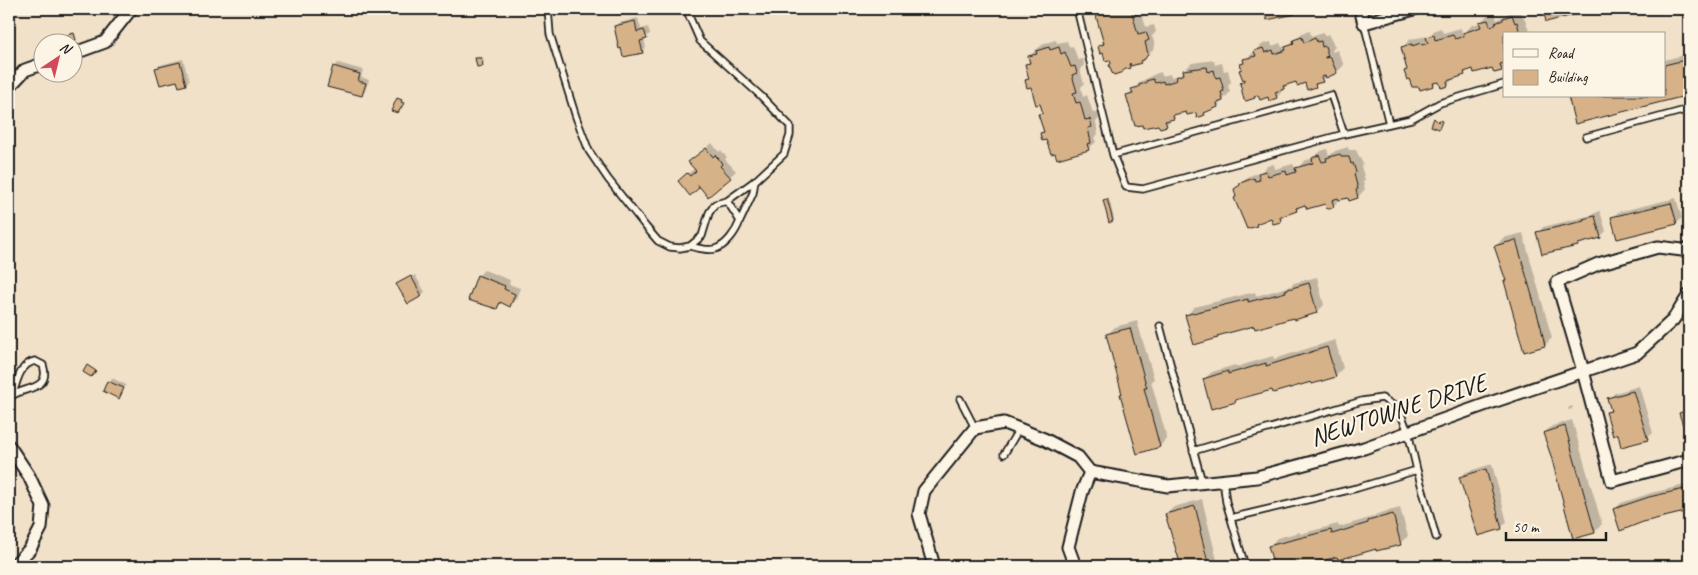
<svg xmlns="http://www.w3.org/2000/svg" width="1698" height="575" font-family="Caveat,sans-serif">
<rect width="100%" height="100%" fill="#f1e1c9"/>
<filter id="ink" filterUnits="userSpaceOnUse"><feTurbulence type="fractalNoise" baseFrequency=".02" numOctaves="2"/><feDisplacementMap in="SourceGraphic" scale="10" xChannelSelector="R" yChannelSelector="G"/><feConvolveMatrix kernelMatrix="1 2 1 2 8 2 1 2 1" color-interpolation-filters="sRGB"/></filter>
<g filter="url(#ink)">
<path fill="#0003" d="M1095,9H1140L1146,27L1154,25L1156,32L1152,36L1155,45L1153,50L1140,62L1132,64L1122,71L1099,46L1104,40Z
M1520,9L1531,34H1504V67L1501,70L1493,66L1474,68L1469,69L1464,74L1455,77L1448,85L1440,80L1433,84L1405,71L1408,69L1403,47L1410,39L1429,36L1435,30L1441,28L1443,33L1461,28L1462,32L1466,31L1472,25L1480,23L1488,15L1495,13L1497,20L1512,11Z
M638,18L641,29L648,27L650,34L644,38L646,48L642,51L615,27L619,23Z
M1310,31L1311,36L1323,32L1324,36L1328,34L1335,47L1332,50L1333,52L1337,50L1344,65L1335,74L1326,76L1315,86L1306,82L1296,80L1289,83L1277,97L1270,99L1269,95L1259,93L1254,96L1242,83L1247,77L1242,65L1245,60L1263,44L1271,42L1272,46L1280,43L1282,47L1290,45L1302,33Z
M1056,40L1057,43L1067,41L1069,47L1073,46L1078,60L1083,59L1084,65L1080,69L1084,84L1081,87L1083,97L1087,95L1093,113L1098,112L1099,118L1096,122L1098,134L1094,138L1096,142L1088,149L1046,138L1041,134L1044,130L1040,114L1043,111L1032,85L1026,81L1030,77L1027,64L1030,61L1029,57L1037,49L1045,43Z
M1689,54V94L1576,123L1664,96V60Z
M478,57H483L484,63L482,65L477,59Z
M183,59L189,81L186,84L156,69L160,65Z
M1214,60L1215,65L1222,63L1224,71L1228,70L1231,82L1228,85L1230,92L1218,106L1209,109L1204,114L1187,110L1178,112L1166,125L1128,95L1140,82L1155,74L1161,72L1162,76L1170,74L1171,77L1179,75L1192,63Z
M338,63L363,70L361,77L369,80L365,91L362,95L334,67Z
M712,143L719,152L721,150L724,154L727,157L725,159L736,171L709,195L700,185L690,194L685,176L695,168L696,157Z
M1348,147L1349,150H1356L1363,164L1361,166L1365,180L1363,182L1365,189L1358,197L1350,199L1349,196L1340,199L1334,205L1326,203L1306,204L1302,205L1297,210L1288,213L1280,221L1272,216L1262,220L1257,225L1237,196L1235,190L1241,183L1249,176L1261,172L1267,166L1274,164L1275,169L1293,164L1295,168L1299,167L1304,161L1313,158L1321,151L1327,149L1329,156L1335,151Z
M1109,198L1114,219L1113,220L1104,200Z
M1676,198L1682,218L1676,223L1613,217L1618,212Z
M1600,211L1606,231L1600,237L1580,242L1578,244L1538,233L1543,227L1588,216Z
M1523,233L1552,338L1545,345L1506,281L1507,280L1496,246L1503,238Z
M484,270L510,280L509,284L520,288L516,299L510,305L502,302L497,308L478,276Z
M415,275L425,292L421,295L400,283Z
M1317,277L1324,305L1317,312L1255,324L1220,334L1217,337L1187,315L1194,307L1255,292L1256,296L1291,286L1294,283Z
M1137,321L1154,379L1151,381L1167,438L1160,446L1137,452L1121,394L1123,392L1107,335L1115,327Z
M1335,340L1343,368L1335,376L1273,388L1238,398L1235,401L1204,379L1212,372L1235,365L1236,367L1273,356L1274,359Z
M112,378L126,385L119,397L104,391Z
M1639,386L1653,433L1647,438L1618,433L1607,413L1612,408L1609,399L1615,393Z
M1573,406L1572,409L1568,410L1569,407Z
M1689,407V433H1686L1680,413Z
M1572,420L1602,524L1595,532L1574,538L1565,503L1544,433L1552,426Z
M1492,464L1507,522L1501,528L1461,477L1466,472Z
M1689,484V510L1643,521L1615,509L1621,503L1651,493Z
M1202,499L1217,560L1215,562L1216,566H1182L1166,514L1174,507Z
M1400,508L1408,536L1400,543L1338,555L1302,566H1275L1270,546L1277,538L1300,532V534L1338,524L1339,527L1373,517L1377,514Z"/>
<path fill="#d7b288" stroke="#1c1c1c" d="M1094,9H1131L1138,34L1146,32L1149,40L1145,42L1148,54L1145,59L1140,61L1141,63L1131,66L1130,63L1129,64L1130,68L1123,70V72L1114,75L1112,73L1109,65L1111,64L1110,60L1105,61L1103,53L1100,54L1098,46L1104,44Z
M1264,9H1301L1302,10L1295,12V14L1267,20Z
M1543,9H1597L1546,22Z
M1682,9H1689V16L1684,18Z
M1512,15L1515,23L1517,22L1520,34H1504V63L1500,64L1502,71L1494,73L1492,68L1474,73L1473,69L1464,72L1465,75L1447,81L1448,86L1441,88L1439,82L1433,83L1434,86L1420,90L1419,87H1412L1409,79L1407,80L1404,71L1407,70L1401,47L1412,44V46L1421,43L1422,45L1428,43L1426,37L1434,35L1435,40L1453,35L1455,39L1464,36L1463,33L1481,27L1479,22L1488,20L1490,26L1495,25V23L1503,20V18Z
M635,21L637,32L644,30L647,39L640,41L643,53L623,57L621,48L619,49L614,26Z
M74,33L76,40L70,42L67,35Z
M1302,37L1304,43L1315,38L1317,42L1321,41L1322,47L1325,46L1328,56L1325,57V58L1330,57L1337,73L1326,78L1325,76L1321,77L1323,82L1315,84L1316,87L1307,90L1305,83L1297,86L1296,82L1283,86L1284,89L1275,92L1277,98L1269,101L1268,97L1260,100L1258,95L1254,96L1255,98L1246,101L1244,100L1240,83L1245,81V79L1243,80L1239,70L1242,69L1240,64L1244,63L1243,59L1256,56L1254,51L1263,48L1265,53L1273,50L1274,54L1286,50L1285,47L1294,44L1293,40Z
M1049,47L1050,50L1059,47L1061,54L1065,52L1071,67L1075,66L1077,73L1072,75L1077,92L1073,93L1076,103L1080,102L1085,120L1090,119L1092,127L1088,128L1091,143L1087,144L1089,150L1057,159L1055,153L1051,154L1046,140L1042,141L1040,133L1044,132L1038,114L1043,113L1040,104L1036,105L1031,87L1027,88L1025,80L1029,79L1025,64L1030,63L1028,56L1037,54L1036,51Z
M475,58H481L483,66L477,67Z
M1689,59V95L1575,124L1568,96H1664V65Z
M180,62L186,85L179,87L177,81L160,85L155,68Z
M333,66L360,74L358,81L366,83L362,96L327,87Z
M1207,67L1208,72L1214,70L1216,78L1220,77L1224,91L1221,92L1223,101L1217,103L1218,107L1204,113L1205,115L1197,118L1196,113L1187,115L1186,112L1173,115L1174,119L1165,121L1167,126L1160,128L1158,125L1143,128L1142,125L1135,126L1126,95L1133,93L1131,89L1139,87V85L1146,83V81L1153,79L1155,83L1163,81L1164,84L1177,80L1176,77L1184,74L1183,70Z
M397,98L402,100L401,102L404,103L398,113L391,111Z
M1434,118L1438,122L1439,120L1442,121L1439,129L1431,126Z
M706,148L713,157L715,155L719,159L722,164L720,166L731,178L708,197L698,185L699,188L690,196L678,181L687,173L690,176L696,171L688,162Z
M1340,154L1341,157H1349L1351,164L1353,163L1356,172L1354,174L1358,189L1356,190L1358,198L1349,201L1348,198L1339,200L1338,198L1332,200L1334,207L1326,209L1325,204L1307,209L1305,205L1296,208L1297,211L1280,217L1281,222L1273,224L1271,218L1256,224L1257,226L1247,229L1234,198L1236,197L1234,189L1240,185V183L1254,178L1255,181L1260,180L1258,173L1266,171L1268,176L1286,171L1287,175L1296,172L1295,168L1313,163L1312,158L1319,155L1322,162L1327,161L1326,158Z
M1107,199L1113,221L1109,223L1103,200Z
M1671,203L1677,224L1617,239L1611,217Z
M1595,216L1601,238L1578,244V246L1542,254L1536,232L1584,221L1583,219Z
M1516,240L1541,327L1545,346L1524,352L1504,281H1506L1494,246Z
M477,275L505,286L504,289L515,294L510,307L500,302L497,309L468,300Z
M411,276L422,296L408,304L396,284Z
M1309,283L1317,313L1294,320L1293,318L1255,329L1254,326L1217,336L1218,338L1194,345L1185,315L1248,299V302L1286,292L1285,290Z
M1130,328L1147,388H1144L1160,447L1137,454L1120,394H1122L1106,334Z
M1327,347L1336,377L1312,384L1311,382L1273,393L1272,390L1235,400L1236,402L1211,409L1203,379L1228,371V374L1266,363V366Z
M87,365L96,371L91,377L83,372Z
M107,381L124,388L119,399L103,391Z
M1633,391L1648,440L1621,447L1618,434L1613,436L1606,412L1611,411L1607,398Z
M1689,410V434L1686,435L1679,413Z
M1565,426L1595,533L1573,539L1551,456L1543,433Z
M1486,469L1502,529L1478,536L1459,477Z
M1689,488V511L1643,522L1620,531L1613,509L1649,497Z
M1195,506L1201,530L1200,531L1209,566H1181L1165,514Z
M1393,514L1401,545L1376,551V549L1338,560L1337,557L1303,566H1274L1268,546L1331,530L1332,534L1368,523V521Z"/>
<g fill="none" stroke-linecap="round" stroke-linejoin="round">
<g stroke="#1c1c1c" stroke-width="9">
<path id="lane" d="M548,9L550,34L576,117L589,151L608,179L646,227L658,241L670,247L680,248L690,246L702,236L709,213L715,204L727,201L756,180L784,154L790,135V126L761,96L700,41L686,9
M1077,9L1113,155L1126,187L1143,189L1344,134L1389,124L1364,23
M1343,9L1344,10L1350,9
M1389,124L1411,119L1440,103L1504,84
M1586,137L1689,109
M1113,155L1331,95L1344,134
M727,201L740,221L753,193L755,180
M690,246C698,248 707,251 715,249C726,246 736,232 740,221
M1160,326L1202,482
M9,398C21,386 52,392 43,365L35,361C20,364 17,381 13,394
M960,399L975,428
M1193,451L1362,401L1382,398L1399,409L1408,432L1417,470
M1004,454L1019,429
M1223,480L1226,502L1245,566
M1231,518L1357,488L1417,470L1436,537"/>
</g>
<g stroke="#1c1c1c" stroke-width="15">
<path id="street" d="M1360,9L1364,23L1414,9
M72,54L105,42L131,9
M9,87L25,70L42,64
M1689,249L1682,250L1658,247L1598,264L1557,282L1583,371L1612,481L1689,460
M9,446L29,476L43,506L41,528L30,549L14,565L11,566
M934,566L919,514L924,491L975,428L1004,423L1044,439L1078,457L1090,472L1168,486L1257,477L1364,448L1484,405L1637,353L1673,320L1689,295
M1075,566L1068,547L1082,492L1090,472"/>
</g>
<use href="#lane" stroke="#fcf5e5" stroke-width="5.5"/>
<use href="#street" stroke="#fcf5e5" stroke-width="11"/>
</g>
</g>
<g text-anchor="middle" stroke-width="4.5" stroke-linejoin="round" paint-order="stroke">
<g font-size="25" fill="#1c1c1c" stroke="#fcf5e5">
<text transform="translate(1398 409) rotate(-18)" y="9">NEWTOWNE DRIVE</text>
</g>
</g>
<rect width="1698" height="575" fill="none" stroke="#fcf5e5" stroke-width="30"/>
<rect x="15" y="15" width="1668" height="545" fill="none" stroke="#1c1c1c" stroke-width="2" filter="url(#ink)"/>
<rect x="1503" y="32" width="162" height="65" fill="#fcf5e5" stroke="#a29e95"/>
<rect x="1513" y="49" width="25" height="8" fill="#fcf5e5" stroke="#a29e95"/>
<text x="1548" y="58" font-size="15" fill="#1c1c1c">Road</text>
<rect x="1513" y="70" width="25" height="15" fill="#d7b288" stroke="#a29e95"/>
<text x="1548" y="82" font-size="15" fill="#1c1c1c">Building</text>
<g transform="translate(58 58) rotate(35)"><circle r="24" fill="#fcf5e5" stroke="#a29e95"/>
<path d="M0-4L9 19L0 12L-9 19Z" fill="#d1495b"/>
<text y="-8" font-size="14" font-weight="bold" text-anchor="middle" fill="#1c1c1c">N</text>
</g>
<path d="M1506 532v8h100v-8" fill="none" stroke="#1c1c1c" stroke-width="2.5"/>
<text x="1513" y="532" font-size="15" fill="#1c1c1c" stroke="#fcf5e5" stroke-width="4" paint-order="stroke">50 m</text>
</svg>
